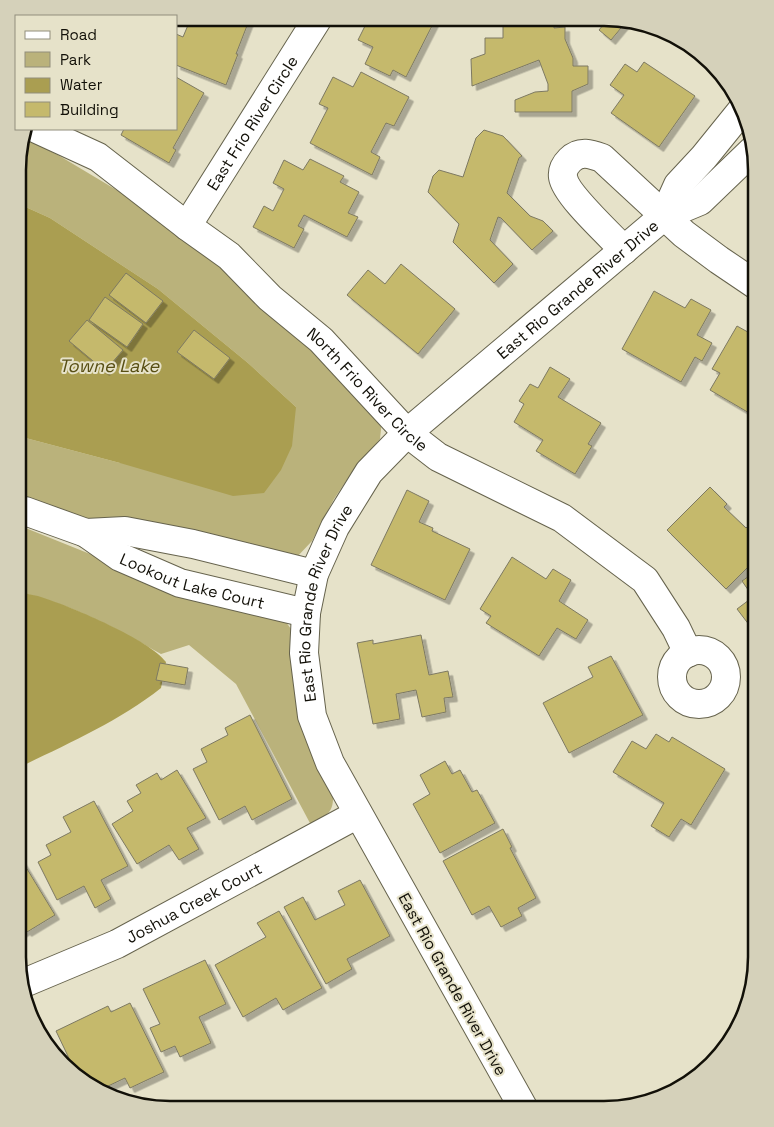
<svg xmlns="http://www.w3.org/2000/svg" width="774" height="1127" font-family="'Space Grotesk',sans-serif">
<defs>
<filter id="shadow"><feDropShadow dx="4.5" dy="4.5" stdDeviation="0" flood-color="#0004"/></filter>
</defs>
<rect width="100%" height="100%" fill="#e6e2c9"/>
<path fill="#bab27b" d="M23,137L58,155L135,201L209,255L314,346L382,420L380,439L352,472L334,499L312,541L296,558L107,523L70,514L18,497V436L120,463L296,407L248,363L158,289L50,218L19,204V150Z
M18,525L192,595L283,618L291,629L333,793C334,814 327,814 311,825L236,684L189,645L161,654C116,628 69,603 18,592Z"/>
<path fill="#aa9e51" d="M19,204L50,218L158,289L248,363L296,407L292,446L281,470L264,493L233,496L120,463L18,436Z
M18,592C27,594 36,595 44,598C72,607 150,640 166,662L161,688C118,722 67,744 18,768Z"/>
<path fill="#c5b96c" stroke="#7d7962" filter="url(#shadow)" d="M191,18H250L236,54H238L226,85L176,65V34L183,37Z
M369,18H436L406,77L393,70L390,76L365,64L373,47L358,40Z
M503,18L554,19V28L565,27V39L573,58V66H588V84L572,91V112H515V100L535,92L548,91V84L539,60L472,86L471,59L485,54V38H503Z
M608,19H622L626,22L611,40L599,30Z
M644,62L695,96L659,147L611,113L624,95L610,85L625,64L637,72Z
M361,72L409,97L394,126L386,123L371,152L380,157L372,175L310,143L328,108L319,104L333,77L353,87Z
M176,77L204,93L173,148L176,150L169,163L121,135L124,129H176Z
M484,130L503,136L522,156L519,158L507,193L530,216L543,221L553,231L532,250L501,218L498,217L490,240L513,264L494,283L453,242L459,224L428,192L433,176L439,170L463,177L476,138Z
M310,159L344,176L340,182L359,192L348,213L358,217L347,237L304,215L298,226L304,229L294,248L253,227L264,206L273,211L284,189L273,183L284,160L303,170Z
M401,264L455,309L418,354L347,295L368,270L385,284Z
M126,273L163,301L146,323L109,295Z
M654,291L685,308L691,299L711,310L697,335L712,343L702,361L695,357L681,382L622,349Z
M105,297L143,324L127,347L89,320Z
M87,320L123,350L105,371L69,341Z
M737,326L755,336L752,341L756,344V417L710,390L720,373L712,369Z
M194,330L230,358L214,379L177,352Z
M550,367L570,379L558,397L601,423L588,444L592,446L575,474L536,451L543,440L514,422L524,404L519,401L530,384L538,388Z
M710,487L727,504L724,507L746,528L756,518V559L726,589L667,530Z
M407,490L429,501L419,522L433,528L432,531L470,549L445,600L371,565Z
M512,557L546,579L553,569L571,580L559,601L588,620L576,639L557,628L539,656L486,623L491,616L480,609Z
M756,571V628L753,630L737,609L753,597L742,581Z
M421,635L429,675L448,671L453,697L444,698L446,712L422,717L416,690L396,694L400,719L373,724L357,643L373,640V644Z
M611,656L643,715L569,753L543,703L593,677L588,667Z
M160,663L188,668L185,685L156,680Z
M250,715L292,799L252,820L245,806L219,820L193,769L207,762L201,749L228,735L225,728Z
M656,734L669,742L672,737L725,769L691,825L681,819L669,837L651,826L664,803L613,772L632,741L646,749Z
M445,761L452,774L460,770L472,792L477,790L495,823L440,853L413,804L430,794L420,775Z
M177,770L206,818L187,828L199,849L179,860L169,845L137,864L112,824L133,811L127,801L141,793L136,785L157,773L161,780Z
M94,801L128,866L101,880L111,899L95,908L84,886L57,900L38,862L51,855L46,845L71,832L63,817Z
M503,829L512,847L510,848L536,898L518,908L522,916L501,927L489,906L472,915L443,861Z
M18,854L55,915L27,932L26,930L18,935Z
M360,880L390,936L347,959L352,969L326,984L284,907L303,897L315,920L345,905L338,891Z
M279,911L322,988L283,1010L276,998L243,1017L215,965L266,937L257,923Z
M205,960L226,1004L199,1017L211,1043L180,1057L175,1046L161,1052L150,1028L160,1024L143,989Z
M130,1003L164,1072L130,1088L125,1078L106,1087L109,1092L85,1084L76,1073L56,1031L108,1006L111,1012Z"/>
<g fill="none" stroke-linecap="round" stroke-linejoin="round">
<g stroke="#66634d" stroke-width="30">
<g id="minor">
<path id="s1" d="M37,129L98,157L187,226L229,256L270,298L321,340L407,433L438,457L562,518L645,580L676,628L688,653"/>
<path d="M664,216L678,185L704,157L742,110"/>
<path id="s2" d="M187,226L318,18"/>
<path d="M624,250C610,235 565,194 563,177C562,170 566,164 570,160C580,150 591,154 602,158L684,234L719,260L756,285"/>
<path id="s3" d="M18,510L25,511L86,533L120,557L180,583L306,613"/>
<path d="M86,533L125,531L193,544L314,574"/>
<circle cx="699" cy="677" r="27"/>
<path id="s4" d="M24,983L117,944L358,814"/>
<path id="s5" d="M524,1109L330,763L312,716L304,653L306,613L314,574L335,527L369,472L407,433L664,216L700,201L752,151"/>
</g>
</g>
<use href="#minor" stroke="#fff" stroke-width="28"/>
</g>
<g text-anchor="middle" stroke-width="4" stroke-linejoin="round" paint-order="stroke">
<g font-size="16" fill="#121008" stroke="#e6e2c9">
<text dy="6" stroke="none"><textPath href="#s2" startOffset="122">East Frio River Circle</textPath></text>
<text dy="6" stroke="none"><textPath href="#s5" startOffset="984">East Rio Grande River Drive</textPath></text>
<text dy="6" stroke="none"><textPath href="#s1" startOffset="424">North Frio River Circle</textPath></text>
<text dy="6" stroke="none"><textPath href="#s3" startOffset="190">Lookout Lake Court</textPath></text>
<text dy="6" stroke="none"><textPath href="#s5" startOffset="564">East Rio Grande River Drive</textPath></text>
<text dy="6" stroke="none"><textPath href="#s4" startOffset="188">Joshua Creek Court</textPath></text>
<text transform="translate(453 984) rotate(61)" y="6">East Rio Grande River Drive</text>
</g>
<g font-size="18" font-style="italic" fill="#584f14" stroke="#e6e2c9">
<text x="109" y="372">Towne Lake</text>
</g>
</g>
<path d="M0 0H774V1127H0ZM170 26H604A144 144 0 0 1 748 170V957A144 144 0 0 1 604 1101H170A144 144 0 0 1 26 957V170A144 144 0 0 1 170 26Z" fill="#d5d1ba" fill-rule="evenodd"/>
<path fill="none" stroke="#121008" stroke-width="2.5" d="M170 26H604A144 144 0 0 1 748 170V957A144 144 0 0 1 604 1101H170A144 144 0 0 1 26 957V170A144 144 0 0 1 170 26Z"/>
<rect x="15" y="15" width="162" height="115" fill="#e6e2c9" stroke="#918e7c"/>
<rect x="25" y="31" width="25" height="8" fill="#ffffff" stroke="#918e7c"/>
<text x="60" y="40" font-size="15" fill="#121008">Road</text>
<rect x="25" y="52" width="25" height="15" fill="#bab27b" stroke="#918e7c"/>
<text x="60" y="65" font-size="15" fill="#121008">Park</text>
<rect x="25" y="78" width="25" height="15" fill="#aa9e51" stroke="#918e7c"/>
<text x="60" y="90" font-size="15" fill="#121008">Water</text>
<rect x="25" y="102" width="25" height="15" fill="#c5b96c" stroke="#918e7c"/>
<text x="60" y="115" font-size="15" fill="#121008">Building</text>
</svg>
